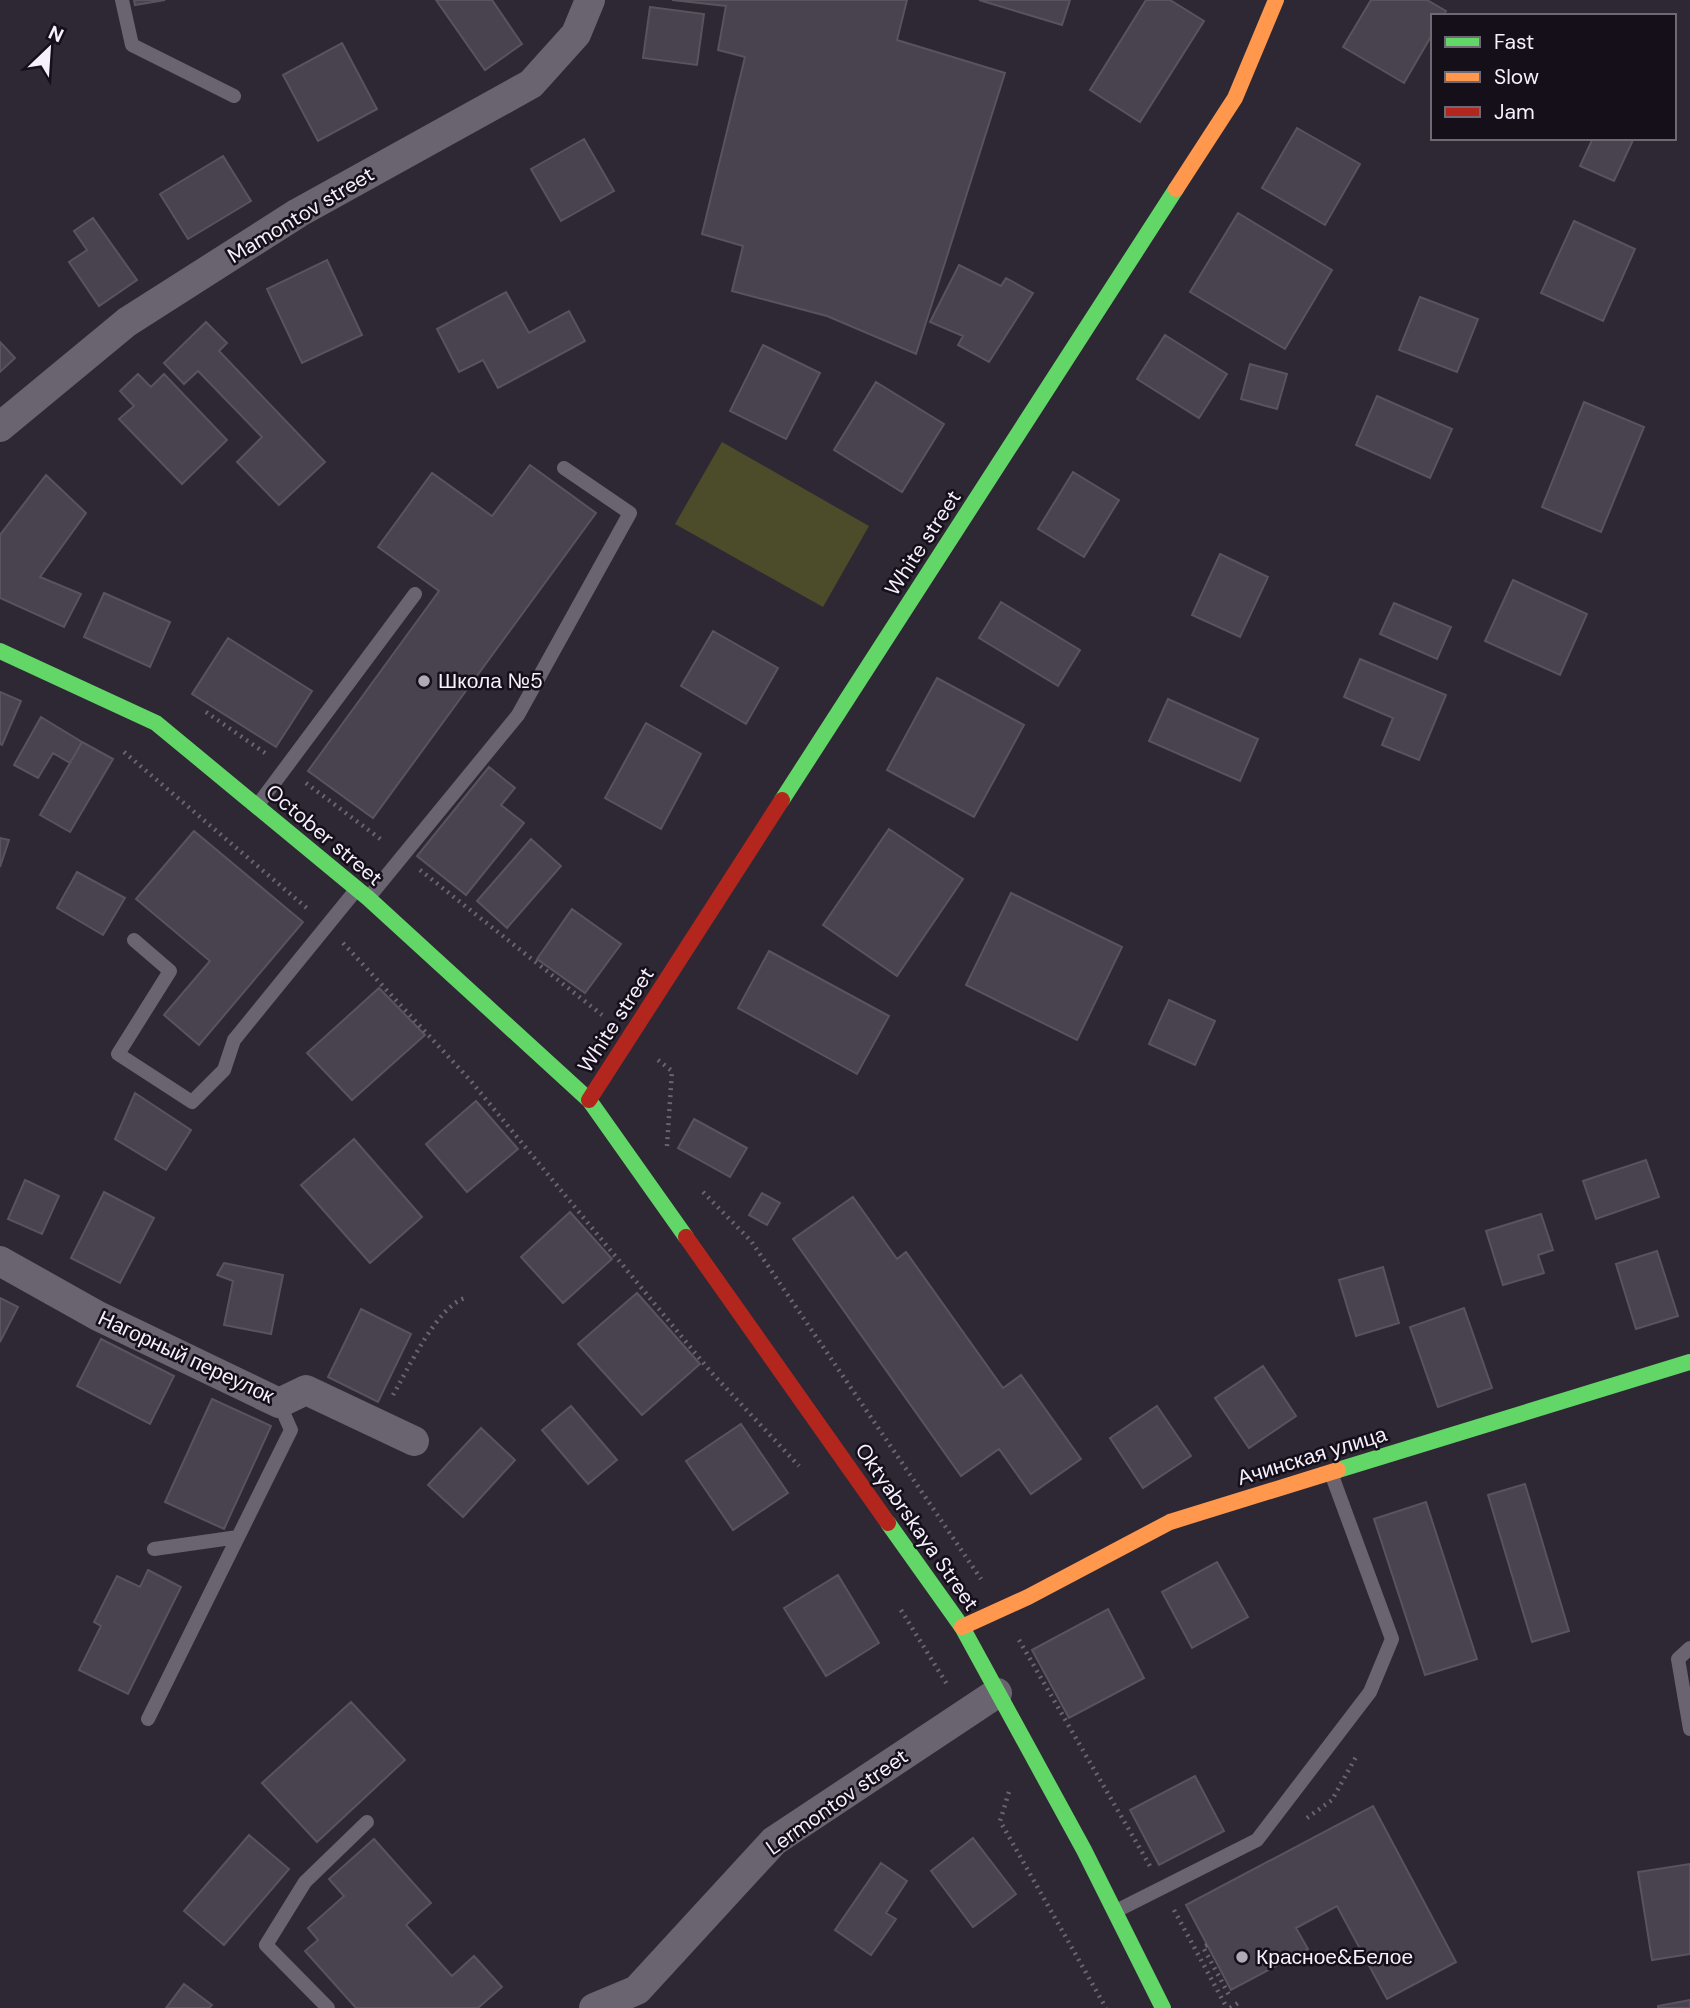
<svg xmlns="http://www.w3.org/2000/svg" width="1690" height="2008" font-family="'DM Sans',sans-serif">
<rect width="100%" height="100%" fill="#2e2834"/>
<path fill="#4c4b2a" d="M722,442L869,526L823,607L675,524Z"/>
<path fill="#49434f" stroke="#59535e" stroke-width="2" d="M134,0H165L135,5Z
M436,0H492L522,44L485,70Z
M672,0H907L897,40L1005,73L916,354L827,316L732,291L743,246L702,234L745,57L718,50L726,6Z
M979,0H1070L1062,25Z
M1146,0H1170L1204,21L1140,122L1090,90Z
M1371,0H1427L1446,11L1443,16H1433V33L1404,83L1343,47Z
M650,7L704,14L697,65L643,58Z
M342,43L377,109L318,141L283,75Z
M1297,128L1360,164L1325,225L1262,188Z
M1593,138H1634L1614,181L1580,166Z
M584,139L614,191L561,221L531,169Z
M223,156L251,201L188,239L160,194Z
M1238,213L1332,270L1285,349L1190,292Z
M93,218L137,280L99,306L69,262L87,250L74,231Z
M1574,221L1635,249L1603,321L1541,293Z
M327,260L362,335L302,363L267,289Z
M959,265L1001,286L1006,278L1033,293L989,362L958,345L963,336L930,322Z
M506,292L529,333L569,311L585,341L498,388L483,360L459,372L437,329Z
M1420,297L1478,319L1457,372L1399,350Z
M206,322L227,343L219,351L325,462L279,505L237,462L262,437L198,371L184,384L164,363Z
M1165,335L1227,374L1199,418L1137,379Z
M0,342L15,358L0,372Z
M763,345L820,373L786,439L730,411Z
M1250,364L1287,374L1277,409L1241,399Z
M138,374L151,387L164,374L227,440L182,484L119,419L134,406L120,391Z
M876,382L944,424L902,492L834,450Z
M1377,396L1452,429L1430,478L1356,445Z
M1584,402L1644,427L1601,532L1542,507Z
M530,465L596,513L373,818L308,771L439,591L378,547L432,473L492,516Z
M1073,472L1119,500L1084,557L1038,529Z
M46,475L86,513L40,577L81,594L64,627L0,598V535Z
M1220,554L1268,577L1240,637L1192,615Z
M1513,580L1587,614L1560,675L1485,641Z
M104,593L170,622L150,667L84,637Z
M1001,602L1080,650L1058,686L979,638Z
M1394,603L1451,627L1437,659L1380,634Z
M713,631L778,668L746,724L681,686Z
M228,638L312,691L276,747L192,694Z
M1360,659L1446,695L1419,760L1382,745L1393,718L1344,697Z
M937,678L1024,725L974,817L887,770Z
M0,692L21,701L2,745L0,744Z
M1168,699L1258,739L1240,781L1149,741Z
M41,717L82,742L70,763L53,753L38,778L14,765Z
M646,723L701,754L661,829L605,798Z
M82,742L113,759L70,832L40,815Z
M489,767L515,788L501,805L524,823L466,895L417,856Z
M889,829L963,879L897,976L823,925Z
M194,831L303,922L199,1045L164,1015L210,961L136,899Z
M0,838L9,840L0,867Z
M531,839L561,866L507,928L477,901Z
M77,872L125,898L103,935L57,908Z
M1011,893L1122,947L1077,1040L966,985Z
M572,909L621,944L585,993L537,959Z
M769,951L889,1016L857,1074L738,1008Z
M379,988L425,1035L352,1100L307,1053Z
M1169,1000L1215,1021L1195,1065L1149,1044Z
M135,1093L191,1130L166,1170L115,1139Z
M476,1101L518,1149L467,1192L426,1144Z
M694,1119L747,1148L730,1177L678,1148Z
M354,1139L422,1217L370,1263L301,1185Z
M1646,1160L1659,1197L1596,1219L1583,1181Z
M25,1180L59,1196L42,1234L8,1219Z
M104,1192L154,1218L120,1283L71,1258Z
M762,1193L780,1203L767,1225L749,1215Z
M853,1197L897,1259L906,1252L1003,1388L1021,1375L1081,1459L1031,1494L999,1449L961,1476L793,1239Z
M570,1212L612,1259L563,1303L521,1257Z
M1541,1214L1553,1250L1538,1255L1544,1273L1503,1285L1486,1231Z
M1657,1251L1678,1316L1636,1329L1616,1264Z
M224,1263L283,1275L271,1334L224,1325L233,1281L217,1275Z
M1383,1267L1399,1323L1356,1336L1339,1280Z
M637,1293L700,1364L642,1415L578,1344Z
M0,1298L18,1307L0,1342Z
M1464,1308L1492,1388L1438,1407L1410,1327Z
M361,1309L411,1334L378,1402L328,1377Z
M101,1339L174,1376L150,1424L77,1386Z
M1263,1366L1296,1416L1249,1448L1215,1398Z
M212,1399L271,1426L224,1529L165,1502Z
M571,1406L617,1460L588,1484L542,1430Z
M1157,1406L1191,1456L1143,1488L1110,1438Z
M741,1424L788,1493L733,1530L686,1461Z
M481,1428L515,1460L463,1517L428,1485Z
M1525,1484L1569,1631L1532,1642L1488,1495Z
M1426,1502L1477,1659L1425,1675L1374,1519Z
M1217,1562L1248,1617L1192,1648L1162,1592Z
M148,1570L181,1587L128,1694L79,1670L101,1626L94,1622L117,1576L140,1587Z
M838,1575L879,1643L826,1676L784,1608Z
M1108,1609L1144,1678L1069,1718L1032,1650Z
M351,1702L405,1760L317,1842L262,1783Z
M1195,1776L1224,1831L1159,1865L1130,1810Z
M1373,1806L1456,1962L1387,1999L1337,1906L1296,1928L1308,1949L1231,1990L1186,1905Z
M249,1835L289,1869L224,1945L184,1911Z
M973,1838L1016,1894L973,1927L931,1871Z
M374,1839L431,1903L406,1925L452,1976L474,1956L502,1987L478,2008H356L305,1951L318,1940L308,1928L344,1896L329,1879Z
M881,1863L907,1881L886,1913L896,1919L871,1955L835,1930Z
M1690,1864V1954L1652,1960L1638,1872Z
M184,1984L212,2005L209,2008H166Z
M1690,2000V2008H1658V2006Z"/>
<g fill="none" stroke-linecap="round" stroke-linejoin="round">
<path stroke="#69646d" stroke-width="4.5" stroke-dasharray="2 5" stroke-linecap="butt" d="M206,712L265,753
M124,752L309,910
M306,783L383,841
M420,870L602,1015
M343,943L470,1080L710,1371L799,1466
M658,1060L672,1071L667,1146
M703,1192L751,1241L981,1579
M393,1395C407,1371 438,1304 466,1298
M901,1610L948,1686
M1019,1640L1150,1866
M1009,1792L1000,1821L1106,2008
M1307,1818L1332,1800L1357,1755
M1174,1910L1227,2008
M1207,1945L1203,1947L1229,1995
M1230,2008L1238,2003"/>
<path stroke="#6a6470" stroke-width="14" d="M122,0L132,45L234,96
M257,806L415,594
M369,897L518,715L630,513L564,468
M134,940L170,971L118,1054L192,1102L224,1070L234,1040L356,890
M154,1549L238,1537
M1690,1648L1678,1659L1690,1729
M148,1719L291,1430L279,1403
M1116,1911L1257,1840L1370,1692L1392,1639L1331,1473
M328,2008L266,1945L305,1882L367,1822"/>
<path stroke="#6a6470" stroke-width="30" d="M0,427L127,322L298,213L531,84L576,34L590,0
M0,1261L98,1316L279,1403L306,1390L414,1441
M594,2008L637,1990L774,1841L997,1693"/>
<path stroke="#63d668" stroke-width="16" d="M0,651L156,723L368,898L589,1100L686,1237
M782,800L1176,189
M1338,1470L1690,1362
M888,1523L962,1627L1084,1850L1163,2008"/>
<path stroke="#ff974d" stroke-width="16" d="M1176,189L1235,98L1276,0
M962,1627L1028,1597L1170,1522L1338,1470"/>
<path stroke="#b3261e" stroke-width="16" d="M589,1100L782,800
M686,1237L888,1523"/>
</g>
<g fill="#b0a9b7" stroke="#140f19" stroke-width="2.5">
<circle cx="424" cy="681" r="7"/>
<circle cx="1242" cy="1957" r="7"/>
</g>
<g text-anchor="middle" stroke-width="5" stroke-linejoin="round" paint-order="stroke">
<g font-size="21" fill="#f6effd" stroke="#140f19">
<text transform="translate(301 215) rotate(-31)" y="7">Mamontov street</text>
<text transform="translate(923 543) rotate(-57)" y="7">White street</text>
<text transform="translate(324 835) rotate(40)" y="7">October street</text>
<text transform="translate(616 1020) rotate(-57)" y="7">White street</text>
<text transform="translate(186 1357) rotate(25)" y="7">Нагорный переулок</text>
<text transform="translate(1312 1456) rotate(-17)" y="7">Ачинская улица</text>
<text transform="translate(917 1527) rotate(55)" y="7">Oktyabrskaya Street</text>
<text transform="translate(837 1802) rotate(-35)" y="7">Lermontov street</text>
</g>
<g font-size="21" fill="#f6effd" stroke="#140f19" text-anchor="start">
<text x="438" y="688">Школа №5</text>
<text x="1256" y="1964">Красное&amp;Белое</text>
</g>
</g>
<rect x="1431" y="14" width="245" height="126" fill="#140f19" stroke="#6e6974" stroke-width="2"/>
<rect x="1445" y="37" width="35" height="10" fill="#63d668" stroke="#6e6974" stroke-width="2"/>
<text x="1494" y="49" font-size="21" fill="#f6effd">Fast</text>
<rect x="1445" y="72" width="35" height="10" fill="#ff974d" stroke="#6e6974" stroke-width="2"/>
<text x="1494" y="84" font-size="21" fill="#f6effd">Slow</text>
<rect x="1445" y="107" width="35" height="10" fill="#b3261e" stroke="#6e6974" stroke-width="2"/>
<text x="1494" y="119" font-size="21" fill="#f6effd">Jam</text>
<g transform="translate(49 49) rotate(25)" stroke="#140f19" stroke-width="5" paint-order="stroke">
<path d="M0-5L12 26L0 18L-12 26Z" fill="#f6effd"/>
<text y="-10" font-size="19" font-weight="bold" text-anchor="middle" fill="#f6effd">N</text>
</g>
</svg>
